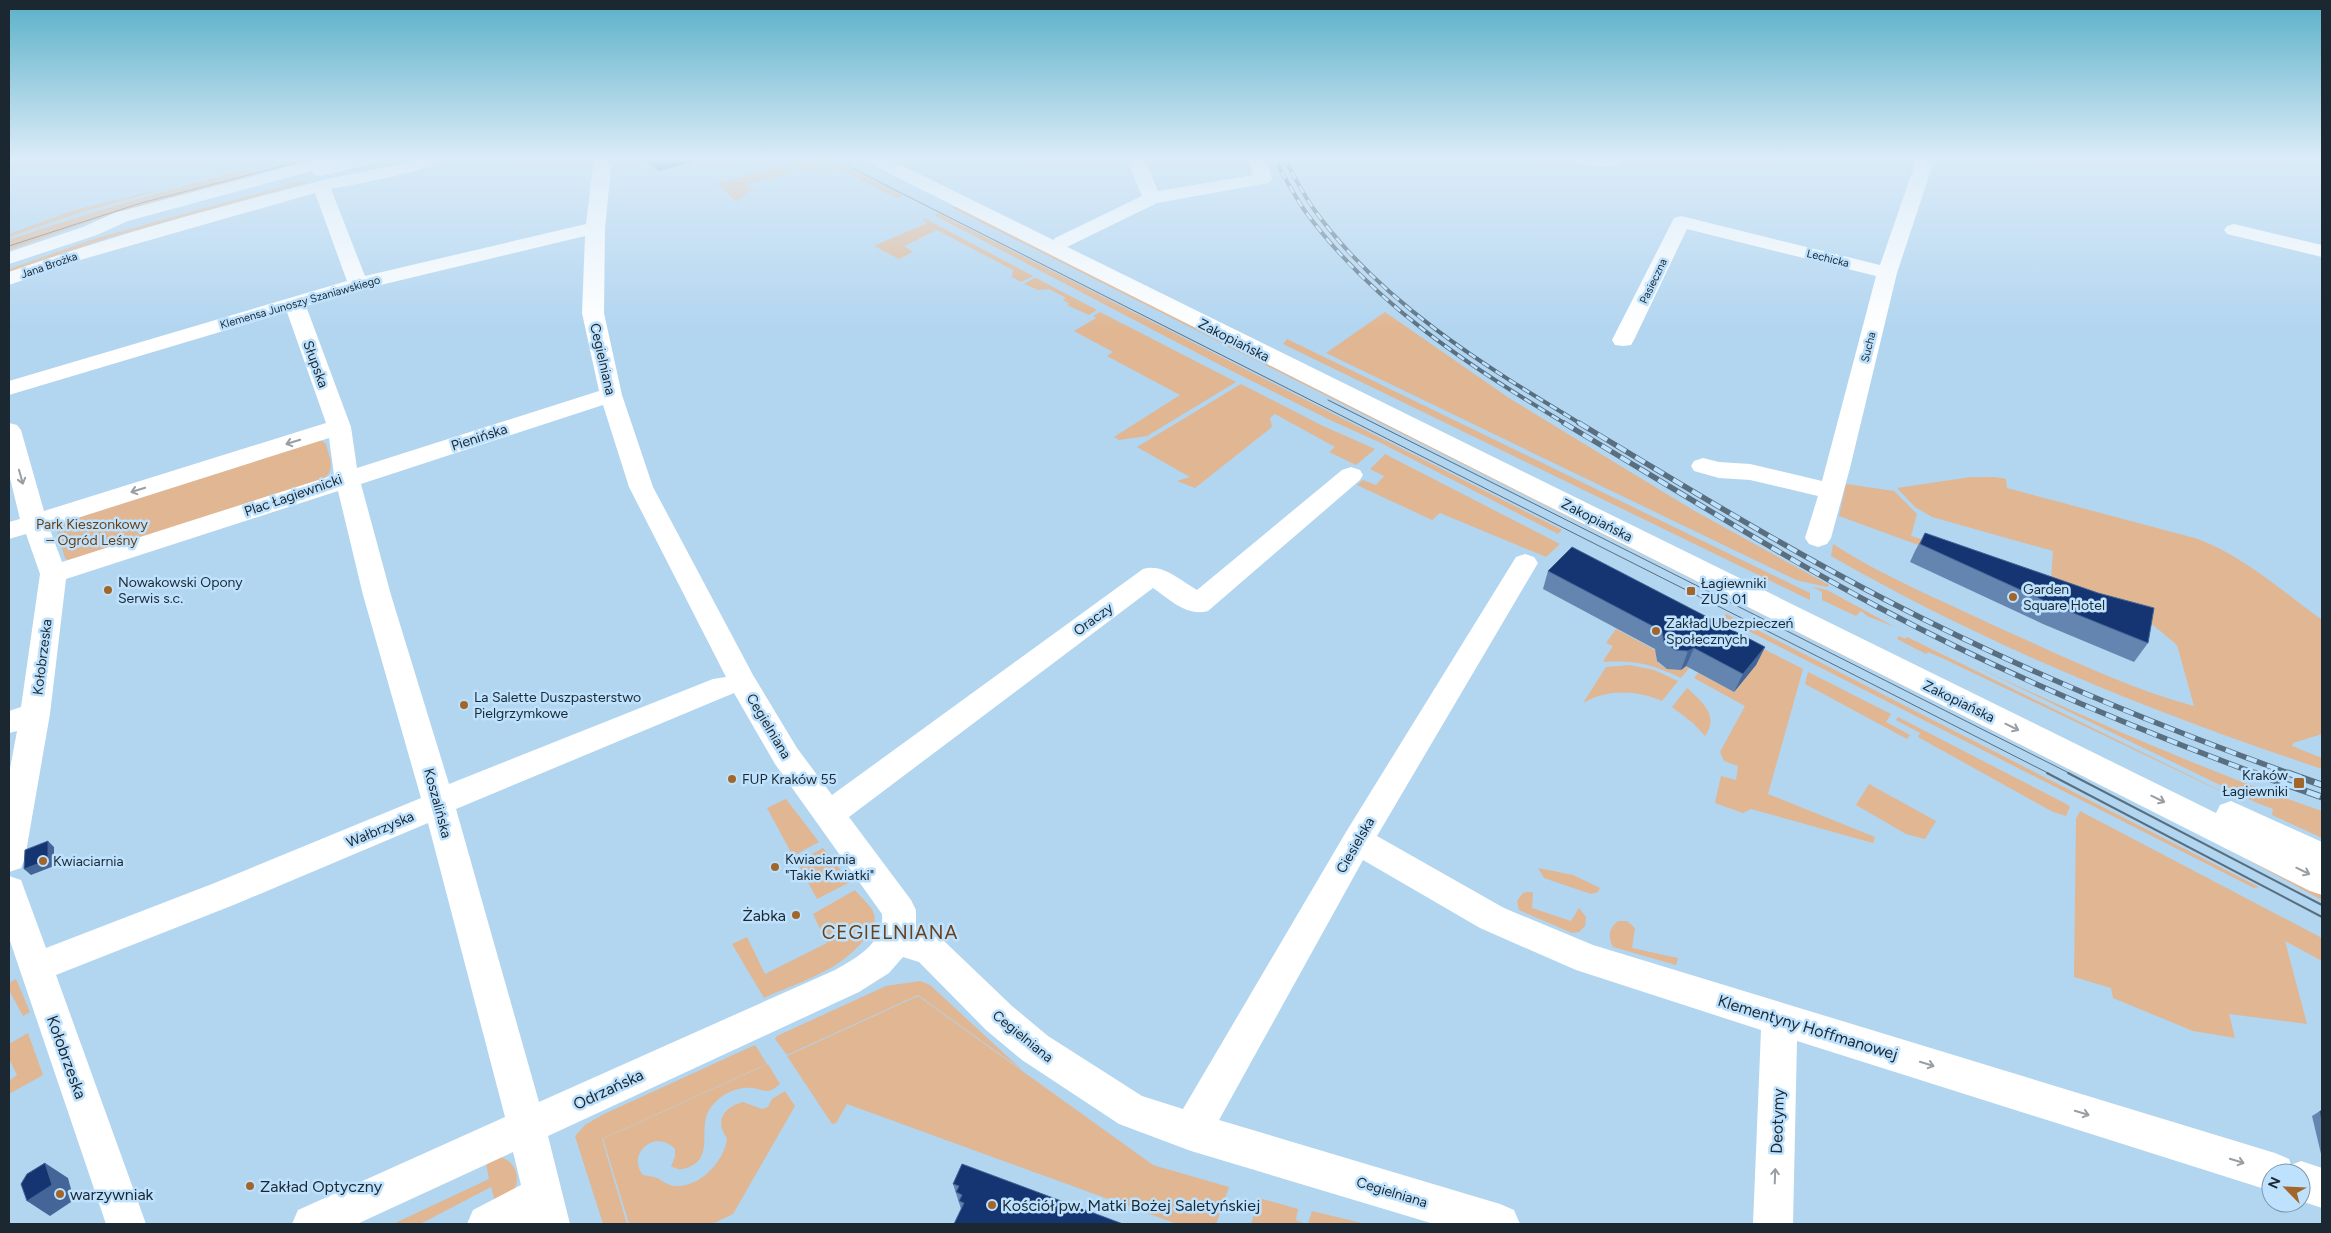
<svg xmlns="http://www.w3.org/2000/svg" width="2331" height="1233" font-family="Figtree,sans-serif">
<rect width="100%" height="100%" fill="#b2d5f0"/>
<path fill="#e1b692" d="M800,158H802L830,171L824,173L783,165L802,159Z
M817,158H827L903,195L897,198L888,194Z
M779,166L791,172L771,180L768,179L746,184L753,189L736,202L718,184Z
M243,170L261,174L94,220L9,250V240C86,213 164,191 243,170Z
M302,181L307,183L108,238L9,272V269L97,238Z
M178,185L79,213L9,237V234L78,209Z
M956,206L2322,891V900L2224,847L1672,569L951,207Z
M938,213L1562,530L1558,534L1381,443L1330,420L1224,367L934,215Z
M926,219L1033,276L1021,282L1012,277L1013,270L937,230L904,246L913,252L899,259L874,246L927,223L922,220Z
M1036,277V278L1097,310L1089,315L1067,305L1069,304L1063,300L1066,298L1049,289L1038,290L1024,284Z
M1100,312L1236,382L1147,436L1119,440L1114,437L1180,395L1107,356L1113,352L1074,331L1096,318L1093,316Z
M1385,312L1509,398L1693,510L1829,585L1827,587L1796,580L1326,353Z
M1287,339L1810,593V600L1283,344Z
M1241,384L1321,425L1375,449L1356,465L1329,452L1335,447L1275,414L1270,418L1272,427L1195,488L1177,481L1190,477L1137,447Z
M321,440L326,444C330,460 337,471 320,481L69,561L65,558L55,525Z
M1385,454L1560,544L1546,557L1440,513L1432,520L1357,485L1363,480L1376,485L1384,476L1370,469Z
M1971,477H1995L2006,479L2007,488L2198,539C2245,557 2282,591 2322,620V734L2293,743L2292,746L2322,758V769C2153,713 1986,645 1831,556L1833,544C1884,577 1939,599 1993,625C2058,654 2125,687 2194,706L2177,645L2147,620L1932,550L1839,516L1846,484L1894,491L1917,514L1911,536L2051,579L2053,551L1932,517L1915,507L1897,488Z
M1813,587L1827,590L1895,627L1867,616L1861,611L1856,616L1822,600V592Z
M1726,614L2259,887L2254,888L1723,618Z
M1715,624L1803,669L1768,794L1875,837L1873,843L1751,809L1743,813L1715,803L1721,776L1736,780L1738,766L1724,761L1720,752L1745,706L1694,678L1698,673L1734,692Z
M1616,629L1657,651C1650,667 1675,674 1686,666L1689,668L1681,678C1653,665 1637,660 1606,662L1603,661L1613,646L1606,643Z
M1909,634C2044,700 2180,762 2322,811V838L2272,815L2273,809L2257,803Z
M1899,636L1905,639L1907,637L2256,808L1942,658L1928,652L1926,654L1897,639Z
M1630,665L1654,670L1678,681L1662,701C1636,690 1607,689 1583,703L1606,667Z
M1808,672L1891,714L1886,722L1910,735L1907,739L1805,684Z
M1687,688C1701,701 1720,715 1705,736L1693,723L1672,707Z
M1898,717L2070,806L2066,816L2053,812L1918,737L1920,733L1896,720Z
M1869,784L1936,821L1925,839L1906,834L1856,805Z
M786,799L819,842L793,856L767,808Z
M2080,811L2322,938V961L2285,941L2307,1024L2229,1014L2235,1038L2193,1031L2113,998L2111,988L2074,977L2076,819Z
M823,848L850,882L817,899L797,862Z
M1538,868L1573,875L1600,888L1598,892L1591,894L1544,878Z
M855,890C860,897 872,906 874,914C876,921 873,926 869,932C847,969 801,981 764,998L732,944L747,937L765,974L827,943L813,914Z
M1527,892H1533L1532,908L1571,921L1579,908L1586,917L1585,926L1579,932L1572,933L1519,910L1517,901L1523,893Z
M1618,921H1627L1635,928L1632,948L1678,958L1676,965L1613,947C1608,937 1608,929 1618,921Z
M16,979L30,1012L23,1016L9,990V983Z
M920,981L930,985L1022,1070L918,995L787,1055L775,1039L777,1036L886,986Z
M918,996L1153,1165L1229,1187L1216,1224H1177L847,1104L836,1123L832,1124L787,1056Z
M28,1033L43,1075L9,1094V1081L17,1075L9,1059V1044Z
M755,1045L767,1064L602,1139L627,1224H603L575,1136L585,1125L604,1114Z
M768,1064L780,1084C776,1087 772,1091 767,1091C762,1091 757,1088 752,1088C735,1086 718,1096 709,1110C698,1129 714,1157 689,1167C682,1170 678,1170 671,1166L675,1157V1149C655,1128 626,1154 643,1175C646,1176 650,1176 654,1177C661,1179 666,1185 675,1186C699,1188 725,1161 727,1138C714,1121 724,1107 743,1102L762,1109L768,1107L772,1099L785,1091L795,1106L733,1214L712,1224H629L603,1139Z
M497,1156C513,1159 522,1175 514,1190C510,1197 502,1203 497,1208L491,1187L420,1224H393L489,1179L485,1158Z
M1259,1198L1298,1209L1296,1220L1306,1224H1251Z
M1312,1211L1366,1224H1308Z"/>
<g fill="none" stroke-linecap="round" stroke-linejoin="round">
<path fill="#fff" fill-rule="evenodd" d="M420,158H445C437,170 351,185 331,189L365,276L586,224L594,158H612L605,228L604,313L622,395L653,487L753,675L797,748L832,795L1143,569C1162,563 1180,580 1197,590L1342,470L1351,467L1360,470L1363,475L1360,480L1208,611C1187,617 1169,599 1153,588L849,817L911,900L916,910V929L943,940L1012,1006L1048,1036L1142,1096L1183,1109L1346,832L1516,557L1525,554L1534,557L1538,563L1377,836L1504,908L1593,945L2275,1153L2289,1159L2291,1165L2301,1161L2322,1168V1208L2301,1201V1173H2271V1191L1797,1041L1793,1224H1753L1761,1030L1576,970L1480,928L1363,860L1219,1120L1500,1204L1514,1210L1520,1224H1434L1191,1151L1119,1124L1022,1060L986,1030L919,962L903,957L889,973L859,992L548,1136L570,1224H467L473,1210L521,1185L513,1152L357,1224H292L298,1210L505,1117L428,823L236,904L56,975L146,1224H106L9,938V876L21,880L46,948L212,884L421,798L363,595L338,491L66,579L50,714L25,858L21,868L9,872V774L17,731L9,733V711L21,707L40,574L26,534L9,539V522L20,519L9,474V423L17,425L21,430L44,511L326,423L287,312L9,395V381L347,281L315,193L80,260L9,285V272C108,237 210,209 312,183C347,173 386,170 420,158ZM585,236L582,313L599,391L357,468L351,427L306,306L364,289ZM603,405L629,487L726,677L713,679L449,784L391,595L361,484ZM329,438L334,475L62,562L49,527ZM734,693L775,764L882,914C885,942 857,958 835,970L539,1102L456,809Z
M1126,158H1144L1158,191L1253,175L1248,158H1266L1272,179L1269,183L1263,184L1157,203L1069,246L1062,248L1055,246L1052,242L1055,238L1142,196Z
M1571,158H1622L1617,165C1604,168 1587,165 1574,162Z
M1917,158H1935L1897,273L1850,468L1831,538L1827,544L1818,547L1809,544L1805,538L1818,496L1750,480L1719,478L1694,471L1691,466L1694,461L1703,458L1719,462L1750,464L1822,481L1876,276L1687,229L1634,340L1631,345L1623,346L1615,345L1612,340L1674,218L1681,216L1880,265Z
M2234,224L2322,245V257L2227,234L2224,230L2227,226Z"/>
<path fill="#fff" fill-rule="evenodd" d="M319,158H383L380,162L321,176L315,175L312,171L128,221L97,235L9,264V252L83,227L114,213Z
M864,158H887L2216,813L2220,805L2231,801L2322,842V895L2310,891L867,162Z"/>
<path stroke="#596f80" stroke-width="1" d="M832,158L2050,774
M9,246L141,203L314,158
M1328,400L2071,774"/>
<path stroke="#596f80" stroke-width="2" d="M2047,773L2322,917
M2068,773L2322,905"/>
<g stroke="#596f80" stroke-width="4">
<path id="rail-far2" d="M1274,158C1284,175 1293,194 1305,211C1372,303 1470,367 1566,424
M1284,158C1293,174 1302,192 1313,208C1380,302 1483,365 1581,424"/>
</g>
<g stroke="#596f80" stroke-width="5.5">
<path id="rail-far1" d="M1564,423C1668,485 1771,550 1878,607C2000,672 2128,726 2257,774
M1579,423C1679,483 1780,545 1884,599C2015,667 2152,724 2291,774"/>
</g>
<g stroke="#596f80" stroke-width="7">
<path id="rail" d="M2254,773L2322,797
M2288,773L2322,785"/>
</g>
<use href="#rail-far2" stroke="#bee2fd" stroke-width="2.5" stroke-dasharray="8" stroke-linecap="butt"/>
<use href="#rail-far1" stroke="#bee2fd" stroke-width="4" stroke-dasharray="11" stroke-linecap="butt"/>
<use href="#rail" stroke="#bee2fd" stroke-width="5" stroke-dasharray="14" stroke-linecap="butt"/>
</g>
<path fill="#6385b0" d="M639,158H706L659,171L639,159Z
M1925,533L2148,643L2134,662L2043,624L1910,562L1915,551Z
M1548,571L1765,647L1756,665L1734,692L1686,666L1681,670L1667,669L1657,661L1655,649L1543,589Z
M2320,1111H2322V1158L2312,1116Z
M953,1184L1123,1224L961,1209Z"/>
<path fill="#436597" d="M665,158H706L659,171L656,160Z
M1765,647L1756,665L1734,692L1743,674Z
M1694,648L1686,666L1681,670L1688,651Z
M48,841L54,847V866L31,875L24,869Z
M45,1163L68,1178L74,1200L50,1216L27,1201Z"/>
<path fill="#143571" stroke="#436597" d="M652,158H665L656,160Z
M1925,533L2098,593L2154,608L2148,643L2056,606L1920,544Z
M1572,547L1765,647L1743,674L1694,648L1688,651L1675,650L1664,642L1662,631L1548,571Z
M48,841V860L24,869L25,850Z
M2320,1111H2322V1121Z
M45,1163L52,1185L27,1201L21,1184L27,1174Z
M962,1164L1123,1224H954L964,1203L959,1201L962,1195L956,1192L959,1186L953,1184Z"/>
<defs><path id="oneway-shaft" d="M-6 0H5M1.5-3L5.5 0L1.5 3" fill="none" stroke-width="1.6" stroke-linecap="round" stroke-linejoin="round" transform="scale(1.25)"/></defs>
<g stroke="#989ea3">
<use href="#oneway-shaft" transform="translate(293 442) rotate(163)"/>
<use href="#oneway-shaft" transform="translate(21 477) rotate(74)"/>
<use href="#oneway-shaft" transform="translate(138 490) rotate(163)"/>
<use href="#oneway-shaft" transform="translate(2012 727) rotate(26)"/>
<use href="#oneway-shaft" transform="translate(2158 799) rotate(26)"/>
<use href="#oneway-shaft" transform="translate(2303 871) rotate(26)"/>
<use href="#oneway-shaft" transform="translate(1927 1064) rotate(17)"/>
<use href="#oneway-shaft" transform="translate(2082 1113) rotate(17)"/>
<use href="#oneway-shaft" transform="translate(2237 1161) rotate(17)"/>
<use href="#oneway-shaft" transform="translate(1775 1176) rotate(-88)"/>
</g>
<linearGradient id="sky" x2="0" y2="1"><stop stop-color="#5ab0c8"/><stop offset="0.48" stop-color="#dcecf8"/><stop offset="1" stop-color="#dcecf8" stop-opacity="0"/></linearGradient>
<rect width="2331" height="330" fill="url(#sky)"/>
<g fill="#a3662a" stroke="#bee2fd" stroke-width="2">
<circle cx="108" cy="590" r="5"/>
<rect x="1686" y="586" width="10" height="10" rx="2.5"/>
<circle cx="2013" cy="597" r="5"/>
<circle cx="1656" cy="631" r="5"/>
<circle cx="464" cy="705" r="5"/>
<circle cx="732" cy="779" r="5"/>
<rect x="2293" y="777" width="12" height="12" rx="2.5"/>
<circle cx="43" cy="861" r="5"/>
<circle cx="775" cy="867" r="5"/>
<circle cx="796" cy="915" r="5"/>
<circle cx="250" cy="1186" r="5"/>
<circle cx="60" cy="1194" r="5"/>
<circle cx="992" cy="1205" r="5"/>
</g>
<g text-anchor="middle" stroke-width="5" stroke-linejoin="round" paint-order="stroke">
<g font-size="11" fill="#1b2832" stroke="#bee2fd">
<text transform="translate(1828 258) rotate(14)" y="4">Lechicka</text>
<text transform="translate(49 265) rotate(-19)" y="4">Jana Brożka</text>
<text transform="translate(1653 281) rotate(-64)" y="4">Pasieczna</text>
<text transform="translate(300 302) rotate(-16)" y="4">Klemensa Junoszy Szaniawskiego</text>
<text transform="translate(1868 347) rotate(-76)" y="4">Sucha</text>
</g>
<g font-size="14" fill="#1b2832" stroke="#bee2fd">
<text transform="translate(1234 340) rotate(27)" y="5">Zakopiańska</text>
<text transform="translate(603 359) rotate(77)" y="5">Cegielniana</text>
<text transform="translate(316 364) rotate(70)" y="5">Słupska</text>
<text transform="translate(479 437) rotate(-18)" y="5">Pienińska</text>
<text transform="translate(293 495) rotate(-19)" y="5">Plac Łagiewnicki</text>
<text transform="translate(1597 520) rotate(27)" y="5">Zakopiańska</text>
<text transform="translate(1093 619) rotate(-36)" y="5">Oraczy</text>
<text transform="translate(42 657) rotate(-83)" y="5">Kołobrzeska</text>
<text transform="translate(1959 701) rotate(26)" y="5">Zakopiańska</text>
<text transform="translate(769 726) rotate(59)" y="5">Cegielniana</text>
<text transform="translate(438 803) rotate(75)" y="5">Koszalińska</text>
<text transform="translate(380 829) rotate(-23)" y="5">Wałbrzyska</text>
<text transform="translate(1355 845) rotate(-60)" y="5">Ciesielska</text>
<text transform="translate(1023 1036) rotate(39)" y="5">Cegielniana</text>
<text transform="translate(1392 1192) rotate(17)" y="5">Cegielniana</text>
</g>
<g font-size="14" fill="#6b3e10" stroke="#bee2fd">
<text x="92" y="529">Park Kieszonkowy<tspan x="92" dy="16">– Ogród Leśny</tspan></text>
</g>
<g font-size="14" fill="#1b2832" stroke="#bee2fd" text-anchor="start">
<text x="118" y="587">Nowakowski Opony<tspan x="118" dy="16">Serwis s.c.</tspan></text>
<text x="1701" y="588">Łagiewniki<tspan x="1701" dy="16">ZUS 01</tspan></text>
<text x="2023" y="594">Garden<tspan x="2023" dy="16">Square Hotel</tspan></text>
<text x="1666" y="628">Zakład Ubezpieczeń<tspan x="1666" dy="16">Społecznych</tspan></text>
<text x="474" y="702">La Salette Duszpasterstwo<tspan x="474" dy="16">Pielgrzymkowe</tspan></text>
<text x="2288" y="780" text-anchor="end">Kraków<tspan x="2288" dy="16">Łagiewniki</tspan></text>
<text x="742" y="784">FUP Kraków 55</text>
<text x="785" y="864">Kwiaciarnia<tspan x="785" dy="16">"Takie Kwiatki"</tspan></text>
<text x="53" y="866">Kwiaciarnia</text>
</g>
<g font-size="16" fill="#1b2832" stroke="#bee2fd" text-anchor="start">
<text x="786" y="921" text-anchor="end">Żabka</text>
<text x="260" y="1192">Zakład Optyczny</text>
<text x="70" y="1200">warzywniak</text>
<text x="1002" y="1211">Kościół pw. Matki Bożej Saletyńskiej</text>
</g>
<g font-size="16" fill="#1b2832" stroke="#bee2fd">
<text transform="translate(1808 1027) rotate(17)" y="6">Klementyny Hoffmanowej</text>
<text transform="translate(67 1057) rotate(70)" y="6">Kołobrzeska</text>
<text transform="translate(608 1089) rotate(-25)" y="6">Odrzańska</text>
<text transform="translate(1777 1121) rotate(-88)" y="6">Deotymy</text>
</g>
<g font-size="19" letter-spacing="1" fill="#6a4017" stroke="#bee2fd">
<text x="890" y="939">CEGIELNIANA</text>
</g>
</g>
<rect width="2331" height="1233" fill="none" stroke="#1b2832" stroke-width="20"/>
<g transform="translate(2286 1188) rotate(294)"><circle r="24" fill="#bee2fd" stroke="#7d98ac"/>
<path d="M0-4L9 19L0 12L-9 19Z" fill="#a3662a"/>
<text y="-8" font-size="14" font-weight="bold" text-anchor="middle" fill="#1b2832">N</text>
</g>
</svg>
